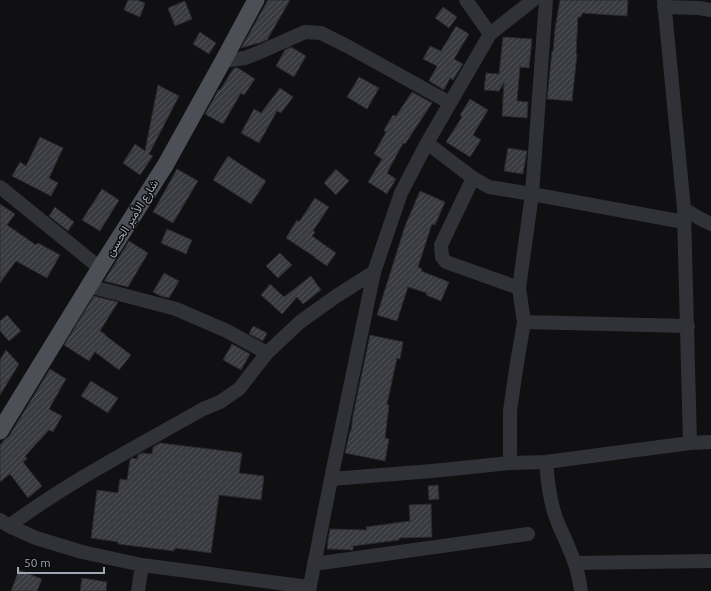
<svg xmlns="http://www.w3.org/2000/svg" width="711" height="591" font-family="Ubuntu,Vazirmatn,sans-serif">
<defs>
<pattern id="building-hatch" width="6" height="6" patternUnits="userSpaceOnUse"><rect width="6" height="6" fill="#3a3b40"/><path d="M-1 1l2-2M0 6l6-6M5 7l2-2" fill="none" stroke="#535459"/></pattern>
</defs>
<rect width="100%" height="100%" fill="#101012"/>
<path fill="url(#building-hatch)" stroke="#2a2a2e" d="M128,0H137L145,3L140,17L124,10Z
M268,0H290L267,40L259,43L241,48Z
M560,0H628L627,16L582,13L581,17H578L576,54H577L572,101L547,99L552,51L553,52L555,29Z
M185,1L192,19L175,26L168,8Z
M443,7L457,17L449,28L435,18Z
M456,26L469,34L454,59L463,64L453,80L450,78L444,90L429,81L437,66L423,59L430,46L441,51Z
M200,32L216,43L209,54L193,44Z
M503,37L532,39L529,68L520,67L517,101L528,102L527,118L502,116L504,83L498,92V91L484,90L486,73L499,74Z
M291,47L306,56L294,77L276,66L285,50Z
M234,68H238L255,79L244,95L241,93L223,124L205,114L219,89L220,90Z
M359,77L379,88L367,109L347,97Z
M158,85L179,96L149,154L153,156L140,175L123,163L135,144L145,151Z
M280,88L293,97L281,113L277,111L259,143L241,133L254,109L261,113Z
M412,92L432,103L405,144L403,143L387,173L396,179L387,194L368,182L382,159L374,154L386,132L384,130L393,115L396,116Z
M470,99L488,110L473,135L481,140L470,157L446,142L462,117L460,115Z
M40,137L63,148L49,178L58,183L51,196L12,176L20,162L26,166Z
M508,148L527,151L523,174L504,171Z
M228,156L266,181L251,204L213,180Z
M177,169L198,181L173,223L153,212Z
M336,169L349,181L336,195L324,183Z
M102,189L119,200L100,231L82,220Z
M420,191L445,202L435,225L432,224L418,267L422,269L421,271L449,282L441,301L426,295L427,293L408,287L397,321L377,315L405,226Z
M315,198L329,207L313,231L315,232L312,236L336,253L327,266L314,257H315L286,238L297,220L299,222Z
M0,204L15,214L7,225L36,245L38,243L60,255L47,278L16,261L0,283Z
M55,207L74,222L68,231L49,216Z
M167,229L192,240L186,254L161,243Z
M129,241L148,253L128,287L104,281Z
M280,253L292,265L278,278L266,266Z
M164,273L179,281L169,298L161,296L153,292Z
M311,276L321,290L303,304L297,297L282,314L261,295L270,284L284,297Z
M94,296L118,302L100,331L105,334V335L131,355L119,370L95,352L89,361L64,345Z
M7,315L21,331L9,341L0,331V321Z
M253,326L267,333L263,341L249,334Z
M370,335L403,342L400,359L397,358L387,404L389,405L385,438L389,439L385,461L345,453L350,431H351L353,415Z
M232,344L250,354L241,370L223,360Z
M6,350L19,364L0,395V360Z
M50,369L66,379L49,409L62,416L53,432L49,430L25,456L27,459L23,462L42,486L28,498L10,474L0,482V445L4,440L9,436Z
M91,381L118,398L108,413L81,396Z
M160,443L242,453L239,473L264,476L261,500L219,495L211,553L175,548L174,551L118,544V542L91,538L97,490L118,493L120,479L127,480L130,460L132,458L137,459L138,455L142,453L152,454L153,447Z
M438,485L439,499L429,500L428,486Z
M431,504L432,537L399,538V540L353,546V550H352L327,549L328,540L330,529L367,530L366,527L410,521L409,505Z
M19,570L42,579L37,591H11Z
M82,578L107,582L106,591H80Z"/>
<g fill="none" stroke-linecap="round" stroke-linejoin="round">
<path stroke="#313237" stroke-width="14" d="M466,0L490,34
M664,0L684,209L699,218L711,224
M664,7L699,8L711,10
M223,61L245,58L260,52L305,32L321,33L347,46L450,103
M427,143L473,178L489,187L532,194L684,222
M0,187L100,268
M684,213L690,443
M89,286L176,309L227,331L267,353
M519,288L532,194L546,0
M524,322L688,326
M546,462C548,483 550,504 558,523C561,531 565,538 568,546C575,561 579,575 581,591
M510,463L546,462L690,443L711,442
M331,479L432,471L510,463V411L516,369L524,322L519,288L446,262L442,257L441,245L473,178
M0,520L9,526L36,538L82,552L142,565L309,587
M9,526C70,481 138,446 203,409L220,402L239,389L267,353L300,322L335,297L374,272
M575,563L711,561
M314,564L528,534
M138,591L142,565
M309,591L331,479L374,272L401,193L427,143L490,34L533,0"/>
<path stroke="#4d4f56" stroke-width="17" d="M0,431L100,268L166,164L223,61L256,0"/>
</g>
<g text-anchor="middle" stroke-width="3" stroke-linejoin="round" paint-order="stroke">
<g font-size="12" fill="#a1a6b4" stroke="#0b0b0d">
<text transform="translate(132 218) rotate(-58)" y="4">شارع الأمير الحسن</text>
</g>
</g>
<path d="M18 567v6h86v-6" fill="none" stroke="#a1a6b4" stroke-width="2"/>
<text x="24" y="567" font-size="12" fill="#a1a6b4" stroke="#0b0b0d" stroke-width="3" paint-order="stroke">50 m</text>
</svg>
